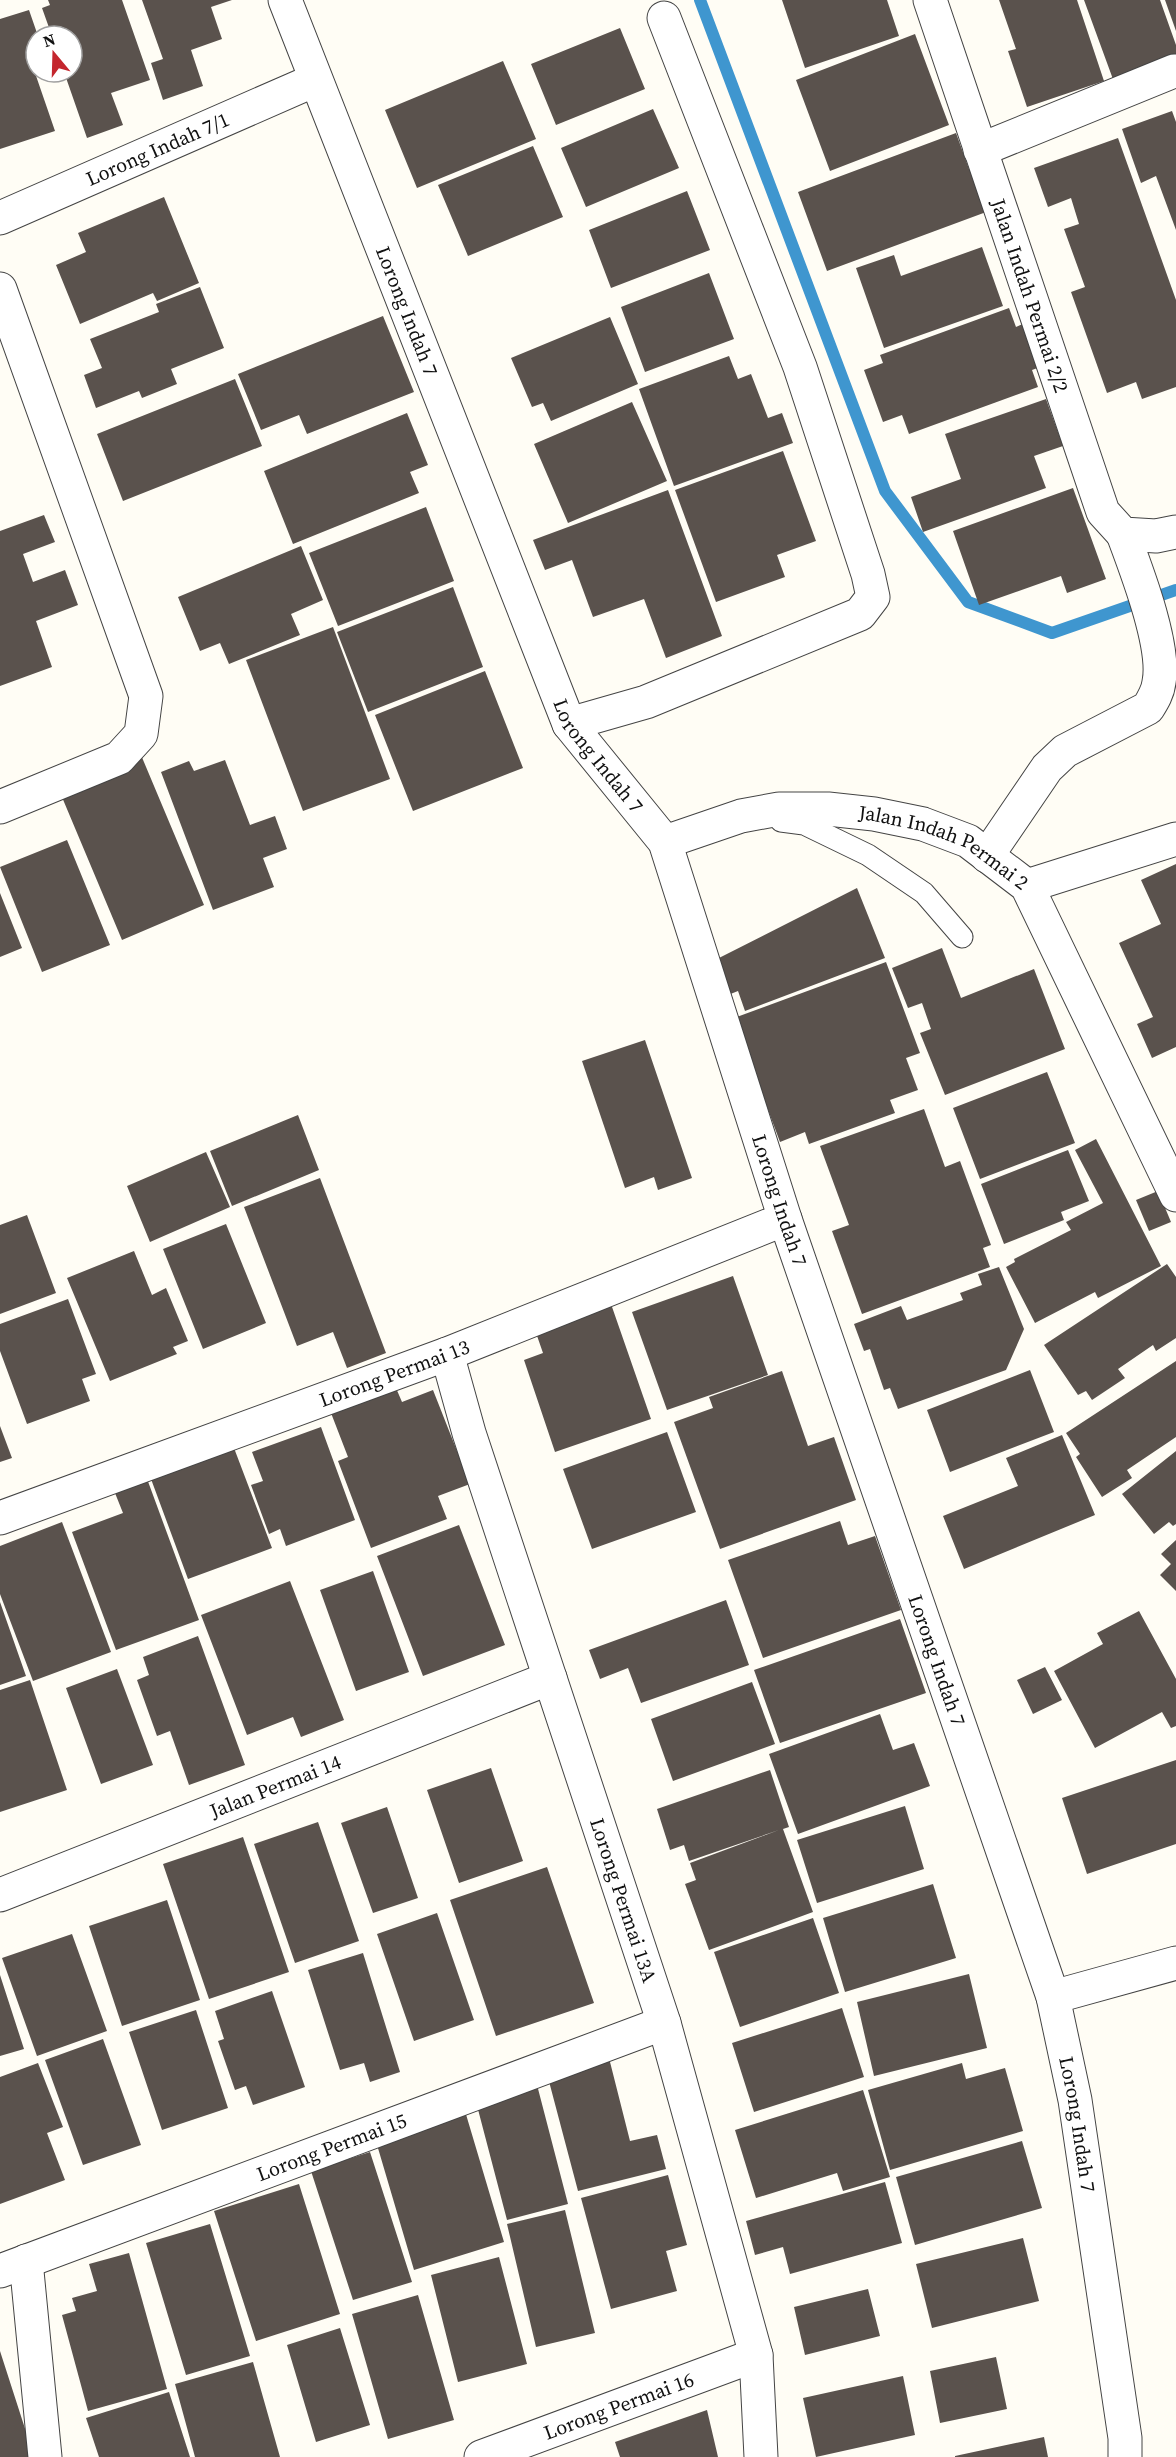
<svg xmlns="http://www.w3.org/2000/svg" width="1176" height="2457" font-family="'Source Serif 4',serif">
<rect width="100%" height="100%" fill="#fffdf5"/>
<g fill="none" stroke-linecap="round" stroke-linejoin="round">
<path stroke="#3f96cf" stroke-width="12" d="M700,0L885,491L968,602L1052,633L1176,590"/>
</g>
<path fill="#5a524d" d="M48,0H122L150,80L111,93L123,125L87,138L64,72H72V36H52L42,8L50,5Z
M142,0H232L211,7L222,39L191,50L203,86L163,100L151,63L163,59Z
M782,0H887L899,36L805,68Z
M999,0H1077L1104,81L1027,107L1008,51L1016,49Z
M1084,0H1160L1176,45V60L1114,82Z
M1165,0H1176V31Z
M29,10L38,36L34,70L55,131L0,149V19Z
M620,28L645,89L556,125L531,64Z
M915,34L949,125L830,171L796,80Z
M503,61L536,139L417,188L385,110Z
M653,109L679,168L586,207L561,148Z
M1172,111L1176,122V230L1156,176L1141,183L1122,129Z
M956,133L969,169L981,164L997,208L827,271L798,192Z
M1118,138L1176,300V387L1142,399L1136,382L1107,393L1071,292L1085,287L1064,229L1079,224L1071,198L1048,207L1034,168Z
M533,146L563,217L468,256L438,185Z
M687,191L710,250L611,288L589,230Z
M164,197L199,283L157,301L153,293L80,324L56,265L86,252L78,233Z
M982,247L1003,306L884,348L856,268L894,255L901,276Z
M709,273L734,339L645,372L621,307Z
M200,287L224,348L171,369L177,384L142,398L139,391L96,408L84,375L102,368L90,339L159,312L156,304Z
M1009,308L1016,327L1027,322L1043,366L1032,370L1038,387L909,434L902,415L883,422L864,370L883,363L880,355Z
M383,316L414,392L307,434L299,415L261,430L238,374Z
M610,317L638,384L551,421L543,403L532,407L511,358Z
M729,356L738,379L751,374L768,418L782,413L793,443L674,486L639,389Z
M235,379L262,446L123,501L97,434Z
M1046,399L1063,446L1034,456L1046,488L923,532L911,497L961,479L945,434Z
M632,402L667,481L568,523L534,444Z
M407,413L428,465L410,472L419,493L293,544L264,471Z
M783,451L816,541L777,555L785,577L716,602L675,490Z
M1073,488L1106,579L1067,593L1061,576L979,605L953,531Z
M668,490L722,636L666,658L644,599L593,617L572,560L545,570L533,540Z
M426,507L454,581L338,626L309,553Z
M44,515L55,542L23,554L33,582L65,570L78,605L36,621L52,667L0,686V531Z
M301,546L323,600L291,614L300,635L229,664L220,643L200,651L178,597Z
M453,587L483,667L368,712L337,632Z
M333,627L390,779L303,811L246,660Z
M485,671L523,768L413,811L375,715Z
M141,755L204,905L122,940L59,790Z
M225,760L250,825L275,816L287,849L263,858L274,887L213,910L161,772L189,761L194,771Z
M67,840L110,945L42,972L0,867Z
M1176,864V1047L1152,1058L1137,1024L1153,1017L1119,943L1161,924L1141,880Z
M857,888L885,958L745,1011L738,991L728,995L715,960Z
M0,893L22,948L0,957Z
M942,948L961,998L1034,969L1065,1049L945,1095L920,1033L931,1029L922,1003L908,1008L892,968Z
M886,962L920,1053L906,1058L918,1090L890,1100L895,1113L809,1144L805,1132L780,1142L734,1018Z
M645,1040L692,1178L658,1190L654,1177L625,1188L582,1061Z
M1047,1072L1075,1143L980,1179L953,1108Z
M924,1109L945,1167L960,1161L991,1245L983,1248L990,1267L862,1314L832,1231L849,1225L820,1146Z
M298,1115L319,1170L232,1206L210,1151Z
M1096,1139L1161,1266L1098,1298L1095,1292L1035,1323L1006,1267L1015,1262L1014,1259L1071,1230L1066,1222L1103,1203L1075,1150Z
M1068,1150L1089,1201L1061,1212L1064,1220L1004,1244L981,1184Z
M206,1152L230,1207L150,1242L127,1186Z
M320,1178L386,1353L347,1368L333,1332L297,1346L244,1207Z
M1158,1191L1171,1222L1149,1231L1136,1200Z
M27,1215L56,1293L0,1314V1225Z
M226,1224L266,1323L203,1349L163,1249Z
M134,1251L152,1295L166,1288L188,1341L173,1347L177,1354L110,1381L67,1278Z
M1167,1264L1176,1277V1338L1156,1351L1153,1345L1118,1369L1125,1378L1092,1400L1086,1391L1078,1395L1044,1345Z
M999,1267L1024,1329L1006,1370L898,1409L890,1388L884,1390L870,1349L864,1351L854,1324L901,1306L907,1320L963,1300L960,1293L982,1285L978,1274Z
M733,1276L768,1375L667,1410L632,1312Z
M68,1299L96,1374L82,1379L90,1401L27,1424L0,1351V1324Z
M611,1304L651,1419L555,1452L524,1360L543,1353L535,1330Z
M1176,1361V1437L1127,1470L1132,1478L1102,1497L1076,1457L1080,1454L1066,1433Z
M1030,1370L1054,1432L950,1472L927,1410Z
M782,1371L808,1446L834,1437L856,1500L720,1549L674,1422L713,1408L709,1397Z
M396,1388L402,1402L433,1390L470,1484L438,1496L447,1519L371,1548L338,1461L348,1457L331,1413Z
M0,1426L12,1458L0,1462Z
M321,1427L355,1520L286,1546L280,1529L269,1534L251,1485L263,1481L252,1452Z
M667,1432L696,1512L592,1549L563,1469Z
M1062,1435L1095,1515L964,1569L943,1516L1018,1486L1006,1458Z
M234,1448L272,1548L188,1579L151,1479Z
M1176,1451V1524L1173,1526L1169,1522L1154,1534L1122,1494Z
M146,1476L199,1620L116,1650L72,1532L123,1513L113,1488Z
M840,1521L848,1545L875,1536L901,1610L763,1658L728,1560Z
M62,1522L111,1652L33,1681L0,1594V1546Z
M459,1525L505,1645L423,1676L377,1556Z
M1176,1540V1591L1160,1575L1171,1564L1161,1554Z
M373,1571L409,1672L356,1691L320,1590Z
M290,1581L344,1720L301,1737L293,1717L247,1735L201,1615Z
M726,1600L749,1665L641,1703L628,1668L600,1679L589,1650Z
M0,1602L26,1676L0,1685Z
M1139,1611L1176,1679V1726L1171,1728L1162,1712L1095,1748L1054,1671L1103,1644L1097,1633Z
M900,1619L926,1693L780,1743L754,1670Z
M198,1636L245,1765L189,1785L170,1731L157,1736L137,1680L149,1675L143,1657Z
M1045,1667L1062,1700L1033,1714L1017,1680Z
M117,1669L153,1765L101,1784L66,1688Z
M30,1680L67,1790L0,1812V1690Z
M752,1682L775,1744L673,1781L651,1719Z
M880,1714L893,1750L914,1743L930,1786L798,1834L769,1754Z
M1176,1760V1844L1087,1874L1062,1798Z
M491,1768L523,1861L459,1883L427,1790Z
M770,1770L789,1827L783,1829L813,1912L709,1950L685,1884L696,1880L690,1863L779,1830L689,1861L684,1845L670,1850L657,1809Z
M905,1806L924,1869L817,1903L797,1840Z
M387,1807L418,1898L373,1913L341,1823Z
M318,1822L359,1941L295,1963L254,1844Z
M243,1837L289,1972L209,1999L163,1864Z
M547,1867L594,2003L496,2036L450,1900Z
M933,1884L956,1958L845,1992L823,1918Z
M167,1900L200,2000L122,2026L89,1926Z
M437,1913L474,2020L414,2041L377,1934Z
M813,1918L839,1993L740,2027L714,1952Z
M72,1934L107,2031L37,2056L2,1958Z
M363,1953L400,2072L370,2082L364,2063L340,2070L308,1970Z
M969,1974L987,2048L874,2076L857,2002Z
M0,1975L24,2049L0,2056Z
M272,1991L305,2087L253,2105L246,2086L235,2090L218,2041L224,2039L215,2011Z
M842,2008L864,2077L754,2112L732,2043Z
M196,2010L228,2108L162,2130L129,2032Z
M103,2039L141,2145L83,2165L45,2060Z
M608,2054L630,2141L657,2135L666,2169L578,2191L546,2070Z
M38,2063L63,2127L47,2133L65,2180L0,2204V2077Z
M962,2063L966,2079L1005,2068L1023,2131L890,2170L868,2090Z
M536,2081L568,2204L507,2220L475,2098Z
M863,2090L890,2177L843,2191L837,2173L756,2198L735,2130Z
M465,2111L504,2242L414,2270L375,2138Z
M1022,2141L1042,2208L915,2245L896,2177Z
M370,2152L412,2282L353,2300L311,2171Z
M668,2175L687,2245L666,2251L677,2291L611,2309L581,2198Z
M885,2182L902,2243L790,2274L783,2247L755,2255L746,2221Z
M299,2184L340,2314L256,2341L214,2211Z
M565,2210L595,2333L536,2347L507,2224Z
M210,2224L250,2356L186,2375L146,2243Z
M1023,2238L1039,2301L932,2328L916,2264Z
M129,2253L167,2389L88,2411L62,2315L76,2311L72,2298L97,2291L89,2264Z
M499,2257L527,2364L458,2382L431,2275Z
M868,2289L880,2336L805,2355L794,2307Z
M418,2295L454,2420L388,2439L352,2314Z
M340,2328L370,2425L316,2442L287,2345Z
M0,2351L29,2441V2457H0Z
M996,2357L1007,2409L940,2423L930,2371Z
M253,2362L280,2457H195L175,2384Z
M903,2376L915,2435L816,2457L803,2398Z
M169,2392L190,2457H99L86,2418Z
M707,2410L718,2457H620L615,2442Z
M1044,2437L1048,2457H955V2456Z"/>
<g fill="none" stroke-linecap="round" stroke-linejoin="round">
<g stroke="#444" stroke-width="23">
<path id="lane" d="M781,821L804,824L868,855L924,893L962,937"/>
</g>
<g stroke="#444" stroke-width="35">
<g id="street">
<path id="s1" d="M285,0L569,724L665,842L785,1219L1053,1997L1075,2100L1125,2438V2457"/>
<path id="s2" d="M930,0L1103,512L1123,534L1156,536L1176,532"/>
<path d="M980,150L1174,71"/>
<path id="s3" d="M0,218L315,80"/>
<path d="M0,289L146,696L141,734L119,758L0,807"/>
<path d="M569,724L646,702L860,614L873,597L868,574L800,367L664,18"/>
<path id="s4" d="M665,842L741,816L779,809H828L874,814L923,824L968,841L1027,886L1176,1195"/>
<path d="M987,856L1047,768L1065,751L1148,708C1153,700 1158,692 1159,682C1166,646 1136,569 1123,534"/>
<path d="M1027,886L1176,839"/>
<path id="s5" d="M447,1354L469,1433L664,2023L756,2355L761,2457"/>
<path id="s6" d="M0,1518L447,1354L785,1219"/>
<path id="s7" d="M0,1895L550,1678"/>
<path d="M1053,1997L1176,1963"/>
<path d="M26,2261L45,2457"/>
<path id="s8" d="M0,2271L664,2023"/>
<path id="s9" d="M481,2457L756,2355"/>
</g>
</g>
<use href="#lane" stroke="#fff" stroke-width="21"/>
<use href="#street" stroke="#fff" stroke-width="33"/>
</g>
<g text-anchor="middle" stroke-width="6" stroke-linejoin="round" paint-order="stroke">
<g font-size="20" fill="#111" stroke="#fff">
<text dy="7" stroke="none"><textPath href="#s3" startOffset="172">Lorong Indah 7/1</textPath></text>
<text dy="7" stroke="none"><textPath href="#s2" startOffset="312">Jalan Indah Permai 2/2</textPath></text>
<text dy="7" stroke="none"><textPath href="#s1" startOffset="334">Lorong Indah 7</textPath></text>
<text dy="7" stroke="none"><textPath href="#s1" startOffset="820">Lorong Indah 7</textPath></text>
<text dy="7" stroke="none"><textPath href="#s4" startOffset="292">Jalan Indah Permai 2</textPath></text>
<text dy="7" stroke="none"><textPath href="#s1" startOffset="1306">Lorong Indah 7</textPath></text>
<text dy="7" stroke="none"><textPath href="#s6" startOffset="420">Lorong Permai 13</textPath></text>
<text dy="7" stroke="none"><textPath href="#s1" startOffset="1792">Lorong Indah 7</textPath></text>
<text dy="7" stroke="none"><textPath href="#s7" startOffset="296">Jalan Permai 14</textPath></text>
<text dy="7" stroke="none"><textPath href="#s5" startOffset="574">Lorong Permai 13A</textPath></text>
<text dy="7" stroke="none"><textPath href="#s1" startOffset="2278">Lorong Indah 7</textPath></text>
<text dy="7" stroke="none"><textPath href="#s8" startOffset="354">Lorong Permai 15</textPath></text>
<text dy="7" stroke="none"><textPath href="#s9" startOffset="147">Lorong Permai 16</textPath></text>
</g>
</g>
<g transform="translate(54 54) rotate(341)"><circle r="28" fill="#ffffff" stroke="#a0a0a0" stroke-width="1.5"/>
<path d="M0-4.5L10 22L0 15L-10 22Z" fill="#c4262e"/>
<text y="-9" font-size="16" font-weight="bold" text-anchor="middle" fill="#111111">N</text>
</g>
</svg>
